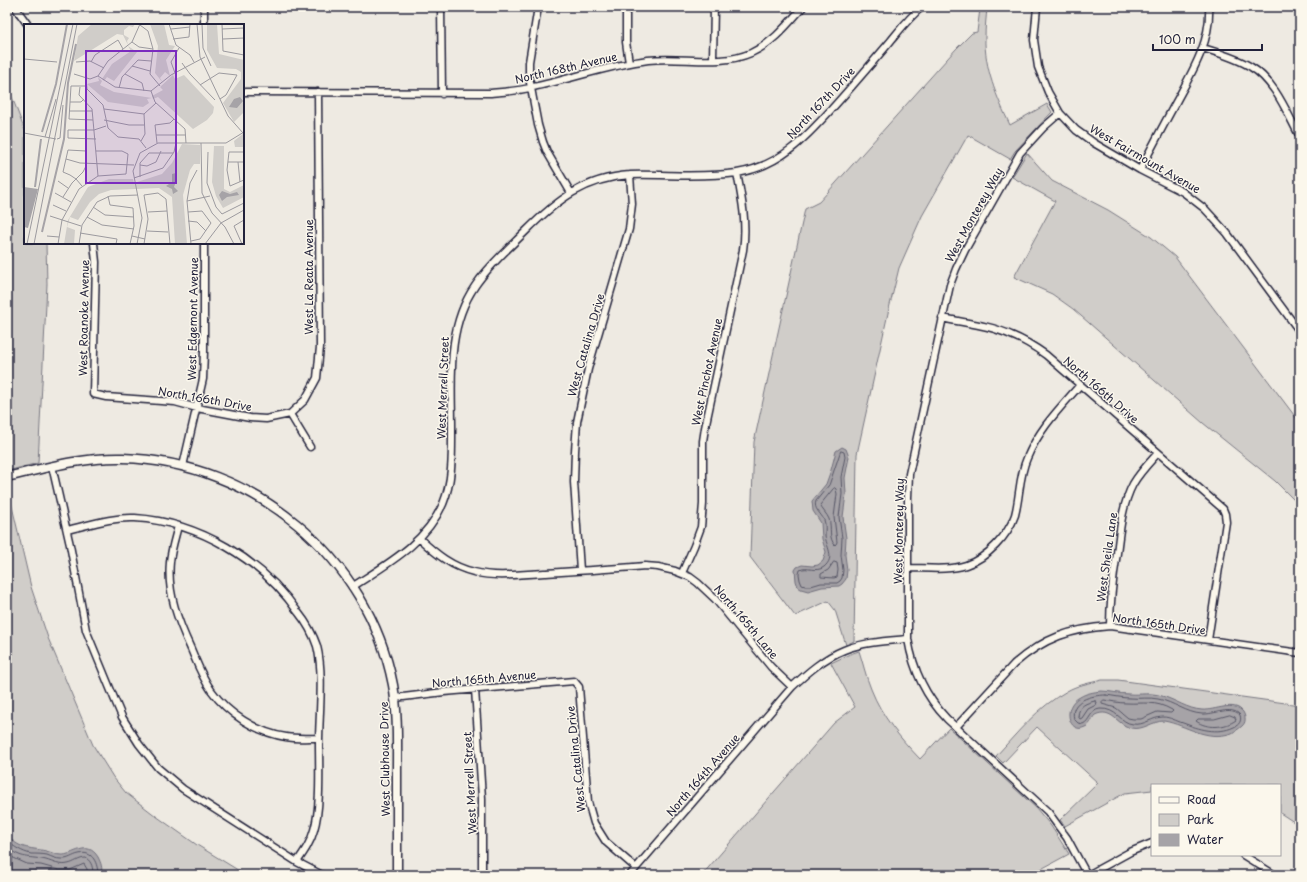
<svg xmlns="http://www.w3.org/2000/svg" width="1307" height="882" font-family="'Playpen Sans',sans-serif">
<rect width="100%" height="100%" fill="#eeeae2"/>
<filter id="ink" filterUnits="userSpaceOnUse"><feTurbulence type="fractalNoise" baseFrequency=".025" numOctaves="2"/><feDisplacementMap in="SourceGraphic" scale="8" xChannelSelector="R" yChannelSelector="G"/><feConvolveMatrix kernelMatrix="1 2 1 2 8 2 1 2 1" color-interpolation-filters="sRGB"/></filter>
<g filter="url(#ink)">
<path fill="#d0cdc9" stroke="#797882" d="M980,9H987C986,18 985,28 985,37C984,68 997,98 1010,125L1047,104L1052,112L1015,151L1010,159L968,135L922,216L899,268L888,313L857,454L854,641L846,645L835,610L828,601L795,616L750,557L754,442L805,209L819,202L956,49L972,33L977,32Z
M7,84L25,131V243H46L47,284L38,463L7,471Z
M1027,153L1052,181L1108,210L1151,237L1175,257L1300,423V489L1295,501L1275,481L1203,423L1073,309L1052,294L1014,277L1055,201L1012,177Z
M7,485L31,587L48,638L93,745L113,777L126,793L156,816L197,845L246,875H7Z
M859,651C863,663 866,677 871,689C882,717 900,738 920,759L949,728L1036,808L1051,826L1069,854L1030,875H702L834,723L855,707L831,663L850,654Z
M1102,680H1118L1300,705V826L1280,813V785H1152V790L1125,793L1065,826L1060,820L1098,783L1037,727L1003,763L996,756C1018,732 1038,707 1067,691C1077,685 1090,683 1102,680Z"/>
<path fill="#a6a3a7" stroke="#716f7c" d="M842,447L846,449L849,457L845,478L846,494L843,517L846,538L845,555L847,570L846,579L842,584L839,586L822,587L808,591L801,589L798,587L796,581L795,570L797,567L802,565L812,566L818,565L823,561L826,552L822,539L821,523L813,511L812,501L826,484L831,470L836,451Z
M1101,691C1111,691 1119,694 1129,694C1140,695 1151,692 1162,696C1176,700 1187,709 1202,710C1215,711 1234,700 1243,712C1246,717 1246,723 1242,726C1239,729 1235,731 1232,733C1206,742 1187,725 1164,721C1152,721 1143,731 1131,728C1117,725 1112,707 1095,715C1091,719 1091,725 1085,727C1069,735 1061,706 1080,697C1086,693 1094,692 1101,691Z
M7,834C19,850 28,847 46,851C51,852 56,855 61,855C73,856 87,839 98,857C101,863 103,868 101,875H7Z"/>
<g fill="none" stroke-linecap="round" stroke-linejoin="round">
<path stroke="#575666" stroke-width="1" d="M841,451L844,452L845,457L841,477L842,494L839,517L842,538L841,555L843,570L842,578L840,581L837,583H821L811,586H805L802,585L800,580L799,574L800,570C807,566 816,573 824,567C836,557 826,547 825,535C825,530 826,525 824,520C821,513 813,509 816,501L829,485Z
M835,488L836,489L837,494L834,517L837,542L836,544L835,545C828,538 832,528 829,519C827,514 822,510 820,505L833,489Z
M834,562L837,563L838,570L837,577L834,578L821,577V574L828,570Z
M1106,695C1114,696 1122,698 1130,698C1140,699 1149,697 1158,699C1174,702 1186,713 1202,714C1214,715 1231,705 1240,715C1242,721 1239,725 1234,727C1217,735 1199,729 1183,723C1176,721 1170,717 1163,717C1152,717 1144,726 1133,724C1120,723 1117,708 1100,709C1090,710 1090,721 1083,724L1078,723L1074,719C1069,700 1092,695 1106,695Z
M1104,700C1111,701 1118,703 1126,703C1143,704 1155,700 1172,710L1173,711L1171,713L1157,712L1141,719H1133L1128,718L1116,708L1102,704V702Z
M1095,701L1097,702L1096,705L1088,709L1082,718L1080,719L1078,716C1079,705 1086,703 1095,701Z
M1230,715L1235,717L1236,720C1225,728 1207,729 1196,721L1198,719H1214Z
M7,841C14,847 22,852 31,854C36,854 42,854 47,855C52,857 56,859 61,859C68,860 73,855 79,854C93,850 98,864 98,875
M7,847C21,860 30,856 46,860C53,862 60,866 68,864C74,863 79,858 86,858C92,862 93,868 93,875
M7,855L27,864L41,865L59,870H70L84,864L87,869V875"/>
<g stroke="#22223b" stroke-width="9">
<path id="minor" d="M15,7L28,25
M204,7V25
M441,7L442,94
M538,7L529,62V77L534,104L538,125L543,142L547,152L571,193
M626,7V42L629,63
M1037,7L1034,40L1038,67L1048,92L1060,113L1076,130L1094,143L1140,170L1183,192L1205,209L1227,233L1300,332
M1203,48C1219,53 1237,58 1251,67C1275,81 1287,113 1300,137
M713,59L714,7
M243,92L491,93C504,92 519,91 533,87C571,79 610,65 648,60C682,56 719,67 751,53C773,43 787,25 803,7
M1060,113L1043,128L1020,153L965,250L956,269L950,285L909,474L908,497V639C913,670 925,696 947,719L1048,812L1067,838L1087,875
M1140,170C1152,147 1164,124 1176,102C1192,72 1211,42 1209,7
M94,243L96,262L93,394L106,397L175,402L197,408L250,418L266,419L290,414L305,400L317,378L320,347L318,92
M942,318C965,323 990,325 1011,335C1024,340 1035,347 1046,355L1223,509L1225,514L1226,522L1208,640
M290,414L310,447
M52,466L70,545L86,630L114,698L122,717L139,744L158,768L183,789L297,862L322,875
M183,466L203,379L204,351V243
M178,526C175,538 171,550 170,562C167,593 178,621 191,649C197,663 202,677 211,690C228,714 256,732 286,737C297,739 308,738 319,738
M67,530C89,525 112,517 135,518C199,522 262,560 298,612C306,622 313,634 317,646C324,674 319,714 319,743C319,768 321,807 314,830C311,842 304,852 297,862
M420,539C436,554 452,567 474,572C497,578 521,574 544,573C577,571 611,569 645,566L658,567L675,571L690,577L698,583L715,599L771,667L792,687
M908,568C926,568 948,571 966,565C987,558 1008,536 1015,515C1020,496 1019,476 1027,458C1039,429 1059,409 1080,385
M580,570L574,482L575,451L577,422L588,369L629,229L632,204L630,175
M682,573L694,546L701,527L703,504V441L705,428L743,250C747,224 742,199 737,173
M352,587C387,564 425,544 443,504C453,480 452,453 452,427C452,379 446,328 475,286C489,265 509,248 526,231C557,200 585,178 630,175C665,174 703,178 737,173C782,166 808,135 837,103C855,83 872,63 889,43C899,31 909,17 922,7
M1110,626C1110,601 1113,577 1117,553C1120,530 1122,505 1133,484C1140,472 1149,463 1158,453
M475,689L482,798V875
M395,698L444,692L574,681L579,687L588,802L594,823L606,842L636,868
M956,727L1014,664C1045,637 1071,629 1110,626L1300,653
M1243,855L1275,875
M630,875L792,687C807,673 824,658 844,650C864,642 886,641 908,639
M1088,875L1130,852L1152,843"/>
</g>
<g stroke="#22223b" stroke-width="11">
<path id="tertiary" d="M7,477C45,468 83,457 123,458C253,462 368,556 393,685C398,713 397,743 397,771C397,806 397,840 397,875"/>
</g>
<use href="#minor" stroke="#fbf7ec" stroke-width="6"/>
<use href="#tertiary" stroke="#fbf7ec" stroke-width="8"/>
</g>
</g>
<g text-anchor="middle" stroke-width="3" stroke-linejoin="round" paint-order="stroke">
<g font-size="11" fill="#22223b" stroke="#fbf7ec">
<text transform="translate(566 68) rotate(-13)" y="4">North 168th Avenue</text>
<text transform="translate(821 103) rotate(-47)" y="4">North 167th Drive</text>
<text transform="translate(1145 159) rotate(30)" y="4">West Fairmount Avenue</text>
<text transform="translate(974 215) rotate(-61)" y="4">West Monterey Way</text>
<text transform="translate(309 277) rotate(-90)" y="4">West La Reata Avenue</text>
<text transform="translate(84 318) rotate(-89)" y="4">West Roanoke Avenue</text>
<text transform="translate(193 319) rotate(-89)" y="4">West Edgemont Avenue</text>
<text transform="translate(586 345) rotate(-74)" y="4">West Catalina Drive</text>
<text transform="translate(707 372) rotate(-78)" y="4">West Pinchot Avenue</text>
<text transform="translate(443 388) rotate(-88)" y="4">West Merrell Street</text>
<text transform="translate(1101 390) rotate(41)" y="4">North 166th Drive</text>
<text transform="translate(205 399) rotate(10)" y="4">North 166th Drive</text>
<text transform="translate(899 531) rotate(-89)" y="4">West Monterey Way</text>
<text transform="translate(1107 557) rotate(-82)" y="4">West Sheila Lane</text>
<text transform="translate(746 622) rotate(50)" y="4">North 165th Lane</text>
<text transform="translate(1159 624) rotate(8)" y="4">North 165th Drive</text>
<text transform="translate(484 679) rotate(-5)" y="4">North 165th Avenue</text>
<text transform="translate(385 759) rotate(-91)" y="4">West Clubhouse Drive</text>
<text transform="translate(576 759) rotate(-96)" y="4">West Catalina Drive</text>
<text transform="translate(703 775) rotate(-49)" y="4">North 164th Avenue</text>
<text transform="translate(470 783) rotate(-93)" y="4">West Merrell Street</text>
</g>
</g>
<g transform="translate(24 24)">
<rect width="220" height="220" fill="#eeeae2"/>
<path d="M68,0H111L109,3L105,2L100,6V11L105,14L103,17L104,21L99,11L93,10L50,37L54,12ZM126,0H140L145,21L151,22L142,36L146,52L141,48L136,54L139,59L131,49L134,22ZM183,0H193L195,30L220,36V88L210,98L199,79L217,55V48L212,45L193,44L183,26ZM104,22L113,28L90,57L83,53L80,57L78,55L88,40L107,27ZM149,51L151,55L160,51L190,83L189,89L183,96L169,105L134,73L129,75L128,72L139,66L136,63ZM74,53L78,57L76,61L90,68L128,74L123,75L125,79L119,83L84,78L63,60L75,57ZM220,109V123H211L210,117ZM158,120L176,121V140H170L166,146L159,171L163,220H151L148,173L135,164L87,166L75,170L66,178L54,196L46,193L43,203L51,206L50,220H40L44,196L64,163L85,155H109L110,159L138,150L148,139ZM190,122H200V165L206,168L220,161V173L199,184L192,172L188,158Z" fill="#d0cdc9"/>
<path d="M216,73L219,77L213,84L205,83L210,75ZM152,149L153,155L150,163L154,167L149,170L148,165L142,162L148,158V150ZM0,163L14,165L4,204L0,203ZM198,167L206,170L213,168L215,171L203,173L198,177L195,171Z" fill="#a6a3a7"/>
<path fill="none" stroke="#a6a3a7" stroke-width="2" d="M18,108L32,60L43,0M11,163L17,115M18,208L40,115L44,59L52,20"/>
<path fill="none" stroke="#9c9a9f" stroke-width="1" d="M145,0L152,21L166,31L170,38M173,0L176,33L204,92L219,109M178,0L179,24L187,42M198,0L199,27L220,31M116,1L124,7L129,25L126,50L136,62M147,5L166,3M198,5L220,4M149,15L165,13L166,0M199,15L220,14M108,18L115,23L129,25M0,35L33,38M52,38L66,37L80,44M67,38L71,31L94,16L99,25M158,39L166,50L191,76M108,42L126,47M151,49L147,38L155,24M50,50L66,55L74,52L84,37L108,18L116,0M101,50L118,59L120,67M74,52L91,63L127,67L147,51L181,33M62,54L63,65L79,81L84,104L94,113L115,115L122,124M176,61L195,49L213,51L202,71L196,75M61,62H47L45,95L69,96M56,63L55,71L68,85L74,152M95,64L98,53L114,36L127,37M127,67L131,78L161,105L162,119M46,78H57L60,75M80,85L120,90M46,87H68M80,96L105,101H120M0,109L32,115M132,111H162M21,113L32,75M33,115L36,114L39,81M72,115L44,114V106H70L82,102M117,117L121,110L120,90L132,79M133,119L131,101L146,99L150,95M177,119L178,169L188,189L201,203L210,220M72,127H98L104,130M184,128L183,159L192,183L198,190L220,179M220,128H205L203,146L206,162L220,156M42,135L56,139L110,141M204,138H220M214,138L216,158M116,141L123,142L132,138L137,127M116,153V139L125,129H149M110,154L139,144L150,128L152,119M34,157L44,164M31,169L47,178M84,172L86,181L109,184L110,202L106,220M39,173L48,159L59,148L62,142V127L44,126L39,148L46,151L52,155L58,162M163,177L186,172M29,181L42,187M69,183L81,191L110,193M124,188L143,187M164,188L178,187L187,199L176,215L167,217M26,192L57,202M63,193L78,201L110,205M164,197L173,198L182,207M123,207L144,208M56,209L93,215L92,220M23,212L35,213M108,212L121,215M3,220L49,0M10,220L53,0M34,220L38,196L55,165L74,152L102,150L104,130M55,220L58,201L73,178L86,172L114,171M113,220L118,194L109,147L116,129L134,119H202L220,108M120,220L124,195L120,171L134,169L142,175L146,220M167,220L163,177L166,159L173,146M181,220L197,199L220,186M218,220L210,202L220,196"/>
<path fill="#7b2cbf" fill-opacity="0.15" stroke="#7b2cbf" stroke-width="2" d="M62,27H152V159H62Z"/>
<rect width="220" height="220" fill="none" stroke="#22223b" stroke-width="2"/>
</g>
<rect width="1307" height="882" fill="none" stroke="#fbf7ec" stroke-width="24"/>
<rect x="12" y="12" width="1283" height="858" fill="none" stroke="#22223b" stroke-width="1.5" filter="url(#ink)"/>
<rect x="1151" y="784" width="130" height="72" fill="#fbf7ec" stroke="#a4a2a5"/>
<rect x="1159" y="797" width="20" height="6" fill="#fbf7ec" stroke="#a4a2a5"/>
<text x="1187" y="804" font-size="12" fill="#22223b">Road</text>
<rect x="1159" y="814" width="20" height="12" fill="#d0cdc9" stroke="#a4a2a5"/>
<text x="1187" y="824" font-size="12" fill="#22223b">Park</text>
<rect x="1159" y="834" width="20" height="12" fill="#a6a3a7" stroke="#a4a2a5"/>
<text x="1187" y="844" font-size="12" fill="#22223b">Water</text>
<path d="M1153 44v6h109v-6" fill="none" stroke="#22223b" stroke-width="2"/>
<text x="1159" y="44" font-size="12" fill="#22223b" stroke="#fbf7ec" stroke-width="3" paint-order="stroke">100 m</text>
</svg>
